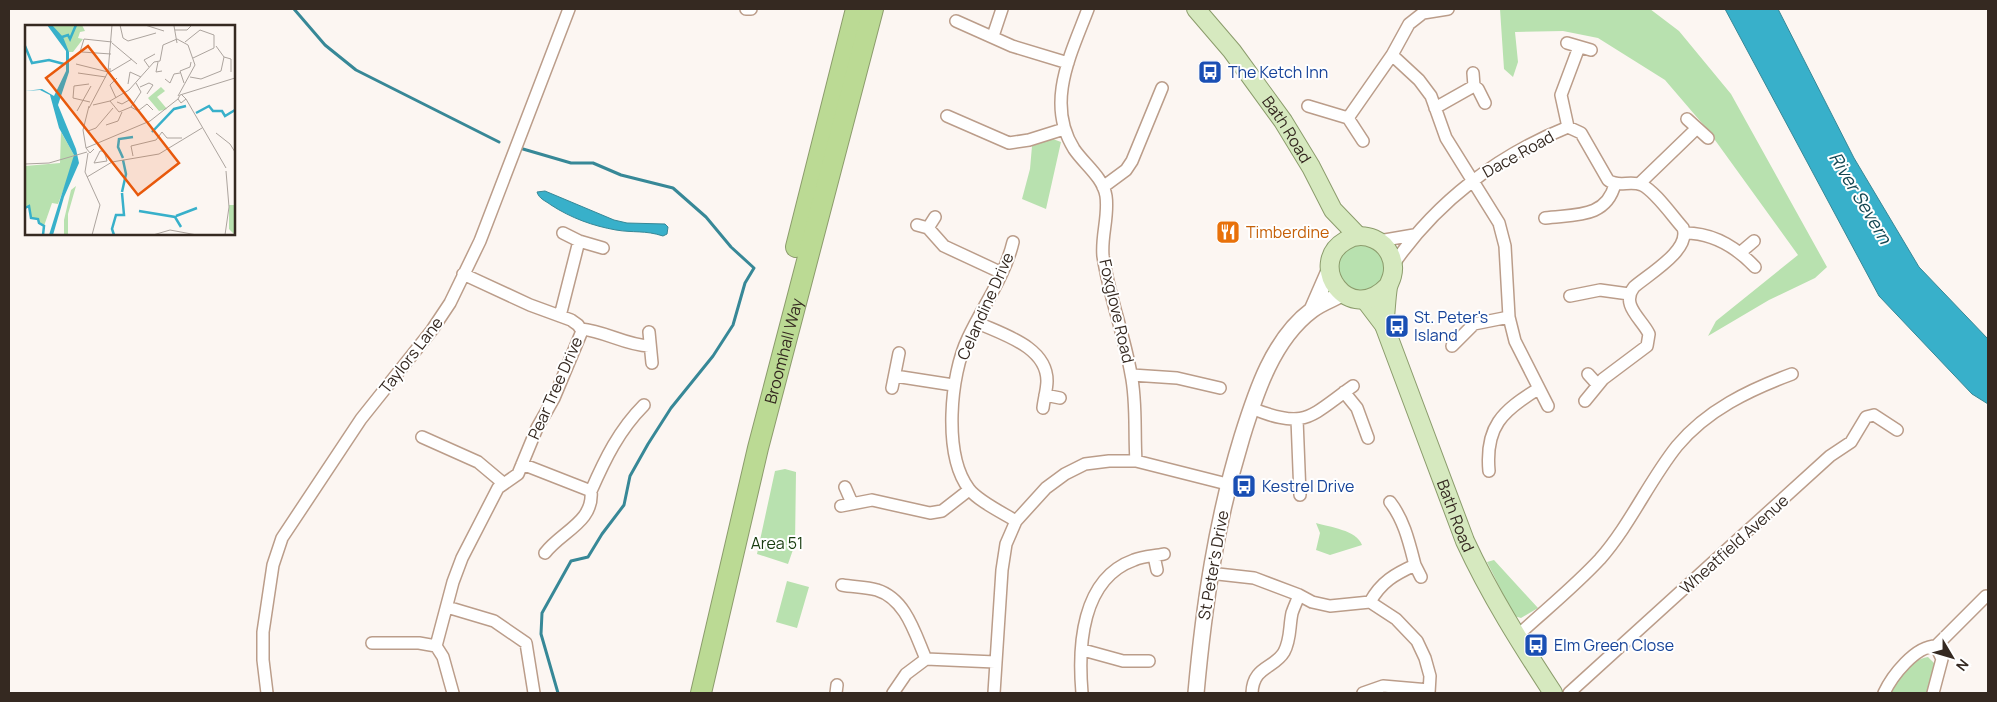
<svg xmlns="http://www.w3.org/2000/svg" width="1997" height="702" font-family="Manrope,sans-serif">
<rect width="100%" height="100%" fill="#fcf6f2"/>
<path fill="#b8e1af" d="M1500,9H1650L1679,31L1731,94L1827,267L1815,278L1769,300L1708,336L1716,321L1798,255L1707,129L1665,80L1598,38L1563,31L1515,32L1518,62L1513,77L1504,69Z
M1053,139L1061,142L1046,209L1022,199L1030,169L1032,146Z
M1361,244C1386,248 1389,265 1380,286L1358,294L1339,281C1336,261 1338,248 1361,244Z
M785,469L796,472L795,544L788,564L757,554L775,471Z
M1316,523C1329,527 1357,530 1362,545L1330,555L1316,550L1320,533Z
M1494,560L1538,608L1521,618L1514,616L1487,562Z
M787,581L809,587L797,628L776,622Z
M1928,657L1934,663L1935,677L1928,693H1889C1897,675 1908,661 1928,657Z"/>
<path fill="#38b0ca" stroke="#378897" d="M1725,9H1778L1854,158L1919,267L1988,339V404L1972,394L1879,296Z
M545,191L614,220L627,223L665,224L668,227L667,234L663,236C645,230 633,233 616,230C593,226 571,218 551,205C546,201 539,199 537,192Z"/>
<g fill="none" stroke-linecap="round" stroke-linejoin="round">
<path stroke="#378897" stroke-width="3" d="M294,9L325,45L356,70L499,142
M523,149L571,163H593L621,175L673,188L706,217L731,247L754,268L745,283L733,325L713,356L671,408L648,444L630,476L624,505L602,534L588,557L571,561L542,613L541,634L558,693"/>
<g stroke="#bb9d8a" stroke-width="14">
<path id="street" d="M746,9H751
M1088,9C1071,54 1045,103 1074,149C1084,164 1103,177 1106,196C1109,216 1101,236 1103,256C1109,296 1124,334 1131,374C1137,402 1134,433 1136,461
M956,21L1012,46L1068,63
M993,36L1002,9
M1567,43L1591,50
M1392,55L1419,80L1431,96L1446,138L1499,223L1505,246L1509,317L1515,341L1548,406
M1473,73L1474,86
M1308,106L1348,118
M1435,108L1474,86L1478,89L1485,103
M947,116L1009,143L1029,140L1064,129
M1687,119L1708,138
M1568,127L1561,95L1579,47
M1363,141L1348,118L1392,55L1409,24L1423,13L1448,9
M1639,184L1697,128
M1103,187L1126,170L1132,161L1162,88
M1545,218C1574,214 1606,219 1615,184
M917,225L928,228L944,246L1002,273
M928,228L935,217
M563,233L579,241L603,248
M1685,233C1713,233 1736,247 1755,267
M1379,241L1414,235
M1013,242C1005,276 983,306 968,338C950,375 943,455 969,489C978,501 1003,513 1016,521
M1741,252L1754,241
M1393,265C1436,202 1498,155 1568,127L1581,133L1608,180C1618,188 1630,180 1642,185C1655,191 1673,217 1683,228C1691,250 1649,274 1634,287C1620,305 1642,319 1649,334L1647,346L1603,379L1585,401
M1570,296L1600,290L1629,294
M560,316L579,241
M976,322C1001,334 1047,346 1047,381C1047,389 1044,399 1043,408
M581,329C605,331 625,345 649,346
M649,332L652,363
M1452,346L1474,324L1509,317
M1588,374L1597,384
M1132,375L1177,378L1220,388
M895,376L953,385
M892,388L899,353
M1344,392L1357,408L1368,438
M1045,395L1060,398
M1251,408C1306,430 1309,417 1353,386
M1297,419L1300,495
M422,437L478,462L503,483
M522,464L591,491C605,459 619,430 644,405
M1489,471C1485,427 1502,411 1538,389
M845,487L852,503
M841,506L872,500L930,513L942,511L969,490
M545,553C562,531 594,522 591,491
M1154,556L1157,570
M1415,565L1421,577
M1209,573L1254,578L1299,595L1312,602L1330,606L1370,602L1396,619L1417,641L1425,658L1430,676L1429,693
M842,585C853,587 866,587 877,590C906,599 915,634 926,659
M1370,602C1381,582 1395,574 1415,565C1409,542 1404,520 1390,502
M447,607L494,621L526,643L534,693
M1516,637C1544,611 1574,587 1600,559C1630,525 1649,481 1677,446C1707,410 1749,390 1792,374
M372,643H419L436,646
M436,646L453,582L462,558L498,488L518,474L537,428L554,398L582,331L578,325L571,320L530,305L463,274
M436,646L443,657L453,693
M1083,650L1123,661H1149
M267,693L263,660V632L273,565L282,538L361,419L432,330L450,303L480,241L569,9
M836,693L837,685
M893,693L906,674L926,659L995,662
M994,693L1002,570L1006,544L1016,521L1046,488L1065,474L1085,464L1109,461H1136L1227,484
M1082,693C1078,647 1081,579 1134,560C1143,556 1155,556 1164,554
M1252,693C1253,666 1274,669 1284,652C1291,639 1289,627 1292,613C1294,607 1297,601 1299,595
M1363,693L1383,686L1429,690
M1569,693L1830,456L1851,442L1866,417L1874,415L1897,430
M1884,693C1892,676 1915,646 1936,646
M1933,693L1942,659L1936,646L1986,596"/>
</g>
<g stroke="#bb9d8a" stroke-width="18">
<path id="secondary" d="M1312,310L1329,271
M1196,693C1204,605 1216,522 1242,437C1256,392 1273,339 1312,310C1321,303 1333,299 1342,294"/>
</g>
<g stroke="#8c9c6c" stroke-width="20">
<g id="primary">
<path id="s1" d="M1196,9L1232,51L1283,121L1311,167L1333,210L1358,236"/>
<path id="s2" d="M1365,300L1384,325L1465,541C1490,595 1521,644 1553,693"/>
<path d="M1384,325C1386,312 1386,299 1388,287C1389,283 1391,280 1392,276C1396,261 1388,245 1374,239C1365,235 1354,235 1345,241C1306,264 1349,327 1388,286"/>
</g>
</g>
<g stroke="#8c9c6c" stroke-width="22">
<g id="highway">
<path d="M796,247L856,9"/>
<path id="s3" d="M701,693L758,448L873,9"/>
</g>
</g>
<use href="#street" stroke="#fff" stroke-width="11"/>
<use href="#secondary" stroke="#fff" stroke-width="15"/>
<use href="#primary" stroke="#d6e9bf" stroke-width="18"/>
<use href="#highway" stroke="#bbda94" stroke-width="20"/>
</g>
<defs>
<g id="bus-square" transform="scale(1.25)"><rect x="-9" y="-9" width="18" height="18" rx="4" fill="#1a4fb4" stroke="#fff"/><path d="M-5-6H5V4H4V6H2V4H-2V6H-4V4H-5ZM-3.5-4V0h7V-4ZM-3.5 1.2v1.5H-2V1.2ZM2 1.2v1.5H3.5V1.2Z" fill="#fff"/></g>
<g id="restaurant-square" transform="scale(1.25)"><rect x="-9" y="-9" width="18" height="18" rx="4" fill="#e8710a" stroke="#fff"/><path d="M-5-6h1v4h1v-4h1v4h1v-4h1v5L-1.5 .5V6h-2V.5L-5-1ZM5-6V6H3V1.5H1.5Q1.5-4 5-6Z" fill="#fff"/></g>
</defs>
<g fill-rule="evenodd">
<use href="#bus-square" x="1210" y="72"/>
<use href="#restaurant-square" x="1228" y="232"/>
<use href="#bus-square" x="1397" y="326"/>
<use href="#bus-square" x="1244" y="486"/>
<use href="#bus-square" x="1536" y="645"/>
</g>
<g text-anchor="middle" stroke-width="4" stroke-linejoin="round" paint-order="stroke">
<g font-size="16" fill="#164399" stroke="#fff" text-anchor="start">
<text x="1228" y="78">The Ketch Inn</text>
<text x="1414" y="323">St. Peter's<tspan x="1414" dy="18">Island</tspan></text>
<text x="1262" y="492">Kestrel Drive</text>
<text x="1554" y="651">Elm Green Close</text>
</g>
<g font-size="16" fill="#352921" stroke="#fff">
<text dy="6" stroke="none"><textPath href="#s1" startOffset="151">Bath Road</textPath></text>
<text transform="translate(1518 154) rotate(-29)" y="6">Dace Road</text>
<text transform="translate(985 306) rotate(-66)" y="6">Celandine Drive</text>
<text transform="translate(1117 311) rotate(77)" y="6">Foxglove Road</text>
<text dy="6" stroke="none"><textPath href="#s3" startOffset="352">Broomhall Way</textPath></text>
<text transform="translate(411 355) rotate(-52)" y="6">Taylors Lane</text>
<text transform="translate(555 388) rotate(-66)" y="6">Pear Tree Drive</text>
<text dy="6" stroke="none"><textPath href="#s2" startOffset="235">Bath Road</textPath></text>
<text transform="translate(1734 544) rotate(-42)" y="6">Wheatfield Avenue</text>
<text transform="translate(1213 565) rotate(-80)" y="6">St Peter's Drive</text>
</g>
<g font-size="16" fill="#c56008" stroke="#fff" text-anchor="start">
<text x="1246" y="238">Timberdine</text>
</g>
<g font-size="16" fill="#173b0e" stroke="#fff">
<text x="777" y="549">Area 51</text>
</g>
<g font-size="18" font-style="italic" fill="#154853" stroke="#fff">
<text transform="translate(1860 198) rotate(59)" y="6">River Severn</text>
</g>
</g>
<g transform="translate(25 25)">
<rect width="210" height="210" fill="#fcf6f2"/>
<path d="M27,0H57L60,6L55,7L53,13L58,14L48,27H44ZM136,62L140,66L132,72L142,84L134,86L123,73ZM36,107L49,130V137L33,179L27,178L19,201L14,199L13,193H6L4,181L0,183V141L35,138ZM51,161L43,189V210H39V195L46,165ZM204,180H210V210L204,204Z" fill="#b8e1af"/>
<path d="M22,0H27L38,12L44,27V47L33,80L51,124L54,138L39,172L28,210H24L49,130L34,103L25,70L15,65L0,66L17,64L29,71L41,46V26Z" fill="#38b0ca"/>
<path fill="none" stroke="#38b0ca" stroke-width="2.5" d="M37,12L43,10L45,14L51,0M0,21L7,38L24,35L39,39M171,88L184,81L188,86H197L200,91L210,85M127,107L149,84L161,81M98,133L93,122L94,114L108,112M97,167L101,149L98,135M0,183L4,181L6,193L13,194L14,198L19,201L18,210M114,186L150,192L156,202M151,191L172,183M89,210L87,204L91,190H99L97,168"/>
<path fill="none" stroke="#aca49e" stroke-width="1" d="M95,0L98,13L103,16M120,0L139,6M149,1L152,18M150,5H162L167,0M103,16L131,8M160,17L175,5L189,10V23L168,33M87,18L112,39M55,27L59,14L87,17M57,27L86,29M199,32L206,34V47M133,37L131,47L137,46M51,39L83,47M124,42L119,35L130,29M85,43V47L107,34M53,48L81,52M165,52L176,54L196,46L199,32L191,21M140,54L145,58L149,49L155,48M159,58L155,46L165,42L166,37M103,59L105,47L116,52M115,62L124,58L128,60L122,69M157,70L161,74L156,78L153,74L155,70L210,53M48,73L49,61L64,59M48,73L65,77M91,73L85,60L92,53M161,74L201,143M85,76L94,87L106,82L116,67L111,58M92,77L97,79L106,74M68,80L85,76L104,65L129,37L135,36L138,20L152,14L163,20L170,40L153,71M106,82L113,86L122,79L128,85M64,83L83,47L87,0M52,86L66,61M81,100L93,96L97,87M63,106L71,103L88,83M191,108L205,119L210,127M131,115L137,107L142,113H157M61,123L58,105L64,81M69,124L65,128L61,123L125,96L153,74M75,126H79L82,136L69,138ZM63,128L60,147L75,180L67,210M108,131L106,121L131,115M0,139L24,138L62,127M62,152L87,137L134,129L177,103M128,210L145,205L172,210M200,210L204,182L201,146"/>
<path fill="#e8590c" fill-opacity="0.15" stroke="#e8590c" stroke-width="2.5" d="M63,21L154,138L113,170L21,53Z"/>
<rect width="210" height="210" fill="none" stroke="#352921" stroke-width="2.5"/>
</g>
<rect width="1997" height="702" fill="none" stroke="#352921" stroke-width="20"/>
<g transform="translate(1952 657) rotate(128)" stroke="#ffffff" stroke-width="4" paint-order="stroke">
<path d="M0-4L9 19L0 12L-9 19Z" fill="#352921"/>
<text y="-8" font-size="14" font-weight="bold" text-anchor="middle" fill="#352921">N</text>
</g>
</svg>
